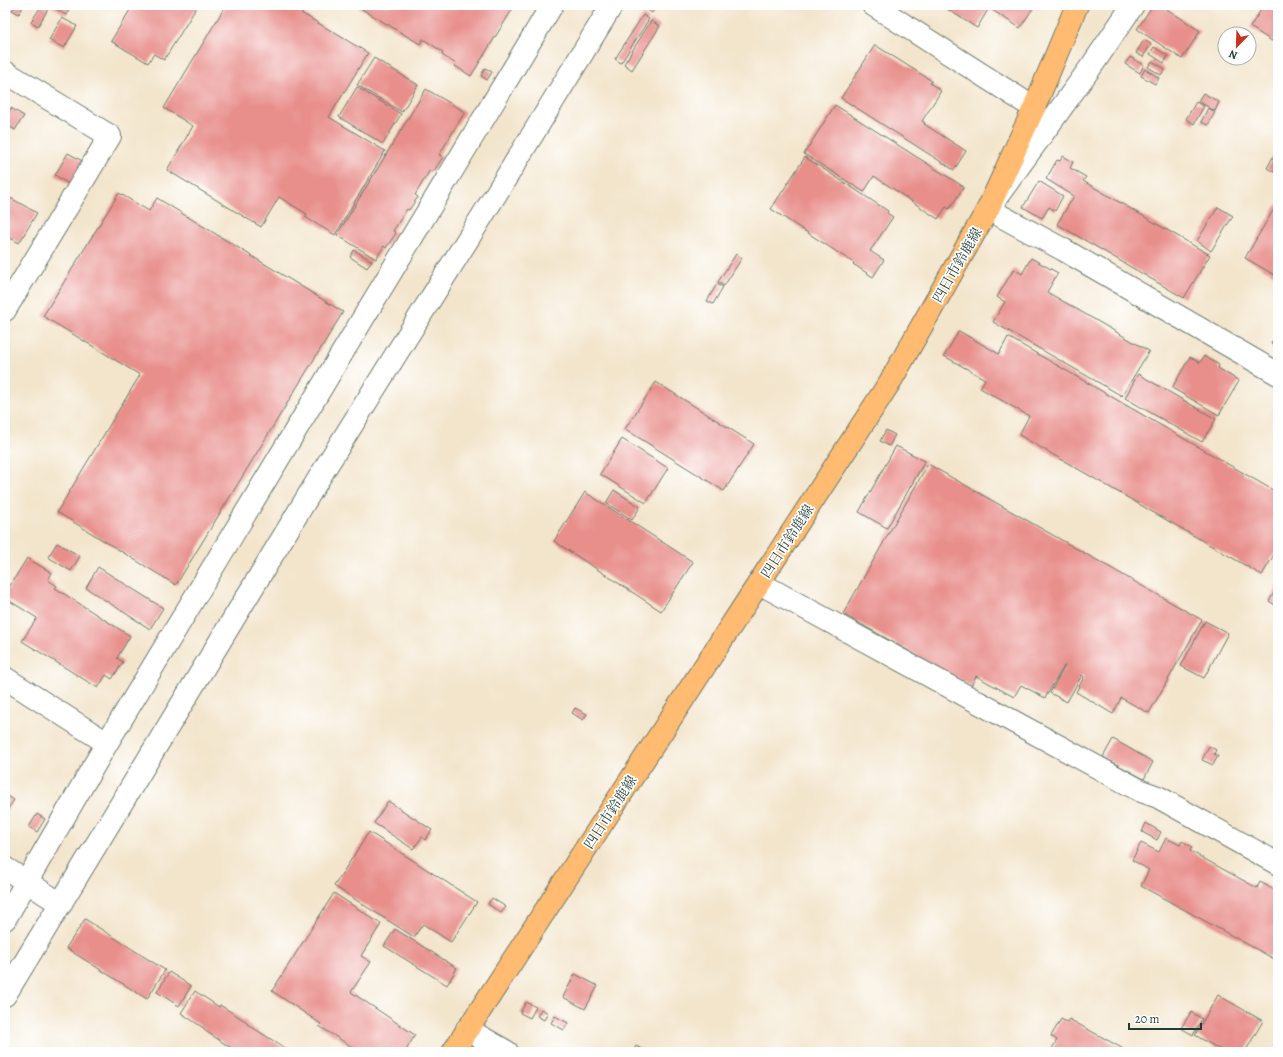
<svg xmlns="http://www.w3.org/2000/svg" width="1283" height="1057" font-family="Alegreya,'Noto Serif JP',serif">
<rect width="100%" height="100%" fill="#fff"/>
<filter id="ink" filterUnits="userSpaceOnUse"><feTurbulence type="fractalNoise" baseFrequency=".025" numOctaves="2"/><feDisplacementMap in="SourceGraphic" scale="8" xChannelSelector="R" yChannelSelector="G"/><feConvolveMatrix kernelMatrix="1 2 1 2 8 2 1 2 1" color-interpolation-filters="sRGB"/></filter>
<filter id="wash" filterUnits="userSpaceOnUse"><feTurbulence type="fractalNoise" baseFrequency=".012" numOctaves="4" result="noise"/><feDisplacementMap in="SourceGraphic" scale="16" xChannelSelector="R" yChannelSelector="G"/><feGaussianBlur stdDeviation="0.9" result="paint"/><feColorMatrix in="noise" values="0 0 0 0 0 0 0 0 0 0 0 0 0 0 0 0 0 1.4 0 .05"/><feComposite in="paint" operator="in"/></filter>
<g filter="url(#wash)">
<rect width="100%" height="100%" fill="#f3e5cc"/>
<g id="blocks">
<path fill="#e88f8c" d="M16,5H24L19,14L12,10Z
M42,5L48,9L38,26L31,22Z
M49,5H72L66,15Z
M133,5H198L164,60L154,54L148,63L111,41Z
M226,5H288L368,53L329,117L385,151L335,235L305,217L307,214L279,197L261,227L167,170L193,126L164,108Z
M355,5H515L471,76L455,66L456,64L442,55L443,52L423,39L420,44Z
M648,5H657L652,13L646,9Z
M941,5H1035L1020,28L989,8L977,28Z
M1153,5H1161L1200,31L1182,59L1137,29Z
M1264,5H1278V38L1275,43L1250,27Z
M643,15L649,19L621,63L615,59Z
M62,18L77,26L64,48L49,40Z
M651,21L660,26L632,70L624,64Z
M1144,40L1151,44L1143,57L1136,53Z
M875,45L932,81L930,83L941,91L922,121L925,123L924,124L966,151L954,170L841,98Z
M1154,47L1168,56L1164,63L1150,54Z
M1130,57L1144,65L1140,73L1125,64Z
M374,58L418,85L402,112L357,85Z
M1152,61L1165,69L1161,75L1148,67Z
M485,68L492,72L487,80L481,76Z
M1145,69L1159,78L1155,84L1141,76Z
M357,87L401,114L383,144L339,117Z
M426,89L465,112L439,155L443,157L433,172L430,170L415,195L418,197L409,210L407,209L393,231L396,233L386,248L384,246L376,259L337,235Z
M1203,93L1219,102L1215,111L1198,101Z
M1196,102L1204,106L1194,124L1186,119Z
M835,105L964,187L949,209L946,207L938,219L874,176L864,192L804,154Z
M11,108L24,116L15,130L5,124V118Z
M1208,108L1215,112L1208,125L1201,122Z
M1278,148V174L1267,168Z
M68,153L84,162L70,185L55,175Z
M1063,156L1073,162L1070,168L1086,177L1083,181L1210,255L1184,298L1057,224L1074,196L1046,179L1057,160L1060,161Z
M805,157L888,211L887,213L893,217L870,251L884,260L873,277L853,264L854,263L771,209Z
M1039,181L1063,196L1055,211L1049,207L1042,218L1023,207Z
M119,193L149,211L157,198L343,312L176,585L57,512L140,375L43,316Z
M9,197L37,213L19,243L5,235V204Z
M1278,202V277L1245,258Z
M1218,207L1233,216L1211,251L1197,241Z
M354,250L372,261L367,268L350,257Z
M736,254L742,258L724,286L718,282Z
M1031,258L1058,273L1047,292L1149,351L1122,396L993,322L1005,302L997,297L1014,269L1022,274Z
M717,284L723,287L713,304L707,301Z
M959,331L999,354L1008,337L1278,493V548L1262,575L1019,435L1029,416L980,388L985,379L944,356Z
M1278,332V348L1271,344Z
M1204,356L1219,365L1218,368L1239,381L1219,415L1172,388L1190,357L1200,363Z
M1138,374L1216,419L1202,442L1125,398Z
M656,382L754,444L724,491L625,429Z
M886,430L895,435L889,446L880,441Z
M622,439L668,468L646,503L600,474Z
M896,446L925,461L887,528L859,512Z
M928,464L1202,620L1149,713L1121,698L1113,714L1076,692L1084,677L1082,675L1067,702L1050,693L1065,666H1064L1045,698L1021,685L1014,697L976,676L971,686L843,614Z
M614,490L640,507L632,520L606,503Z
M585,492L693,562L661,611L554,541Z
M57,543L80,556L71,571L48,557Z
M27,558L52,573L48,580L57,586L55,588L130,636L117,658L123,662L112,679L106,675L98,688L22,641L37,618L5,598V594Z
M98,567L163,608L150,629L86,588Z
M1278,586V607L1269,601Z
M1205,621L1228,633L1204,678L1181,666Z
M575,708L587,714L583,720L572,713Z
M1113,739L1153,762L1144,779L1103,757Z
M1209,746L1216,750L1214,754L1218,756L1213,765L1202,760Z
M5,794L14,800L5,813Z
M388,801L432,830L425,840L422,837L413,849L374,823Z
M37,814L45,819L37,832L29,827Z
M1146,823L1161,832L1157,840L1142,832Z
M369,832L477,902L451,942L423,924L414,937L334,886Z
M1166,838L1180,845L1182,841L1192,847L1190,851L1257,888L1260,882L1278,892L1276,899H1278V961L1141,886L1149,870L1132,860L1141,843L1159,852Z
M334,893L381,924L361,956L371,962L351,992L415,1035L405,1052H360L319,1026L321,1024L272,991Z
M492,898L506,907L501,913L488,904Z
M85,919L165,970L147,999L66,948Z
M395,929L457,968L447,985L384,946Z
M169,972L191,986L179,1006L157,992Z
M575,974L598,986L585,1009L563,997Z
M195,991L219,1007L220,1005L247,1022V1024L291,1052H228L231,1048L204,1030L205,1029L181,1013Z
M1218,995L1263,1021L1245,1052H1224L1195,1035Z
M526,1002L536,1007L530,1018L520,1013Z
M541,1009L548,1013L544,1020L537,1016Z
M1191,1012L1202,1019L1193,1035L1181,1028Z
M555,1016L568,1023L564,1030L551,1023Z
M1061,1019L1067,1022L1069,1019L1129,1052H1050L1057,1040L1051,1036Z
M636,1046L646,1052H632Z"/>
</g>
</g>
<g filter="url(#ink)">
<use href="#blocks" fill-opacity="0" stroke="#697869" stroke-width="1"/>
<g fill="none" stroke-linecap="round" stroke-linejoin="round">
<g stroke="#697869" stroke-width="24">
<path id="minor" d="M873,5L1034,108
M1133,5L1093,64L988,209L1064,250L1278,374
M5,72L110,136L5,310
M759,583L1141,791L1158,797L1278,864
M5,678L107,743
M5,868L61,904
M5,919L107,743L552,5
M5,995L327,465L496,194L612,5
M467,1029L507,1052"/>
</g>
<g stroke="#697869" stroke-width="24">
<path id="major" d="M453,1052L890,382L988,209L1034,108L1077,5"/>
</g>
<use href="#minor" stroke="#fff" stroke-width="22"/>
<use href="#major" stroke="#ffbb71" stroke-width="22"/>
</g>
</g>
<g text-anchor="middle" stroke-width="3.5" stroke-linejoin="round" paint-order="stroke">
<g font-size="14" fill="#1f3d34" stroke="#fff">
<text transform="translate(957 265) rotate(-60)" y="5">四日市鈴鹿線</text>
<text transform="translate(787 541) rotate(-57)" y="5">四日市鈴鹿線</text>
<text transform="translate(610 812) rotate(-57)" y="5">四日市鈴鹿線</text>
</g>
</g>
<rect width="1283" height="1057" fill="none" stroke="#fff" stroke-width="20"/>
<g transform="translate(1237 46) rotate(203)"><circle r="19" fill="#ffffff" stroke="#a5b1ae"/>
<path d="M0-3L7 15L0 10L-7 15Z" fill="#c8321e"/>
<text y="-6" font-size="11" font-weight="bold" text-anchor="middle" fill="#1f3d34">N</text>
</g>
<path d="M1129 1023v6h72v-6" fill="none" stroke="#1f3d34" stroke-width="2"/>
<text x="1135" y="1023" font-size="12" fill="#1f3d34" stroke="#ffffff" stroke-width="3" paint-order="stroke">20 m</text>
</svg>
